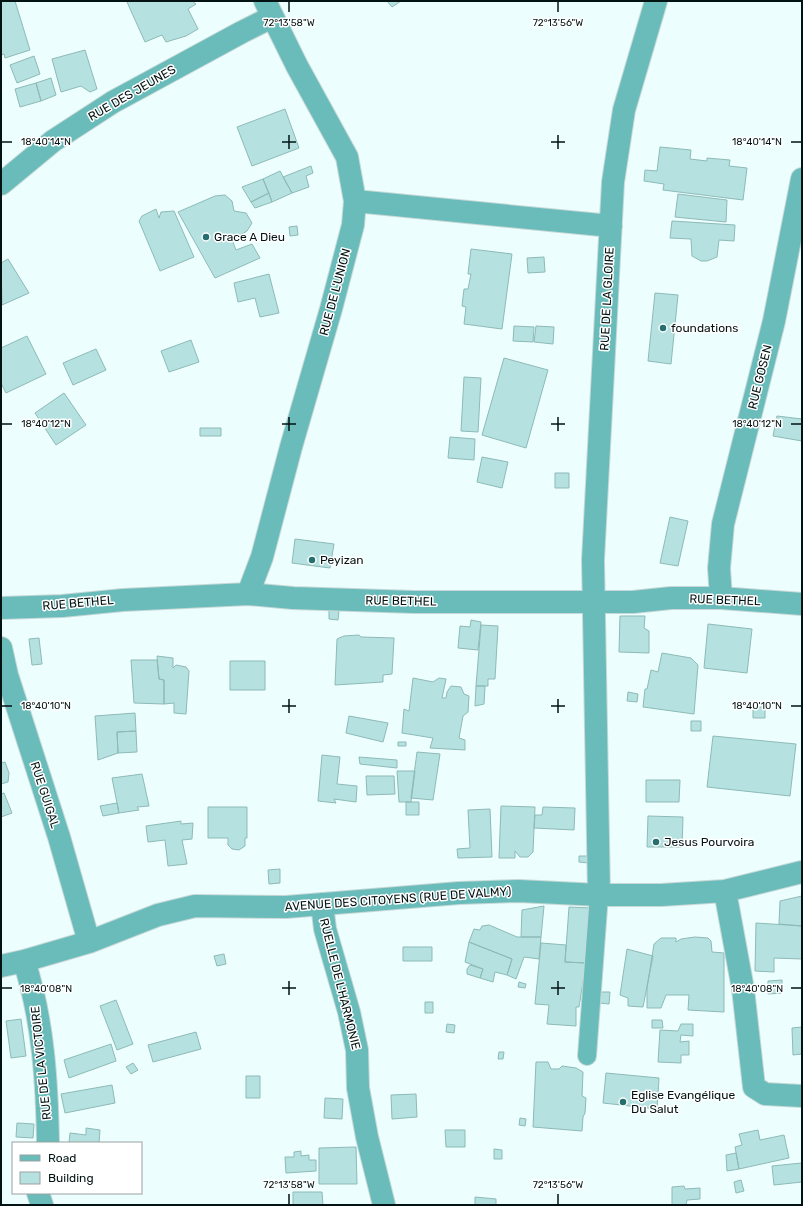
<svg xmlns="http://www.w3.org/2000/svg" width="803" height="1206" font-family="Rubik,sans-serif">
<rect width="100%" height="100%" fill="#ecfefd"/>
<path fill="#b5e2e0" stroke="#8dbab7" d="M1,1H15L30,50L5,58L4,54L1,55Z
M130,1H192L196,4L188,9L198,29L186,36L166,42L162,35L145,42L127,2Z
M387,1H401L392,7Z
M85,50L97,89L90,92L81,86L61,92L52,59Z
M34,56L40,74L17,83L10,65Z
M51,78L56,95L41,101L36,83Z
M36,83L41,101L20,107L15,89Z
M285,109L299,148L252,166L237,127Z
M660,147L691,150L690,159L707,161V158L730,160L729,166L747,168L743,200L663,190L664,184L644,181L645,170L657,171Z
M311,166L313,173L306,176L309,187L292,193L283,177Z
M280,171L292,193L272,202L263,179Z
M263,179L269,193L251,202L242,187Z
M269,193L272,202L255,208L251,202Z
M678,194L727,200L726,222L675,217Z
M225,195L232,201L234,211L246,213L252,223L247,231L232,240L236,250L252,244L260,258L215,278L178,212L215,196Z
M156,209L159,218L161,212L174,211L194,257L160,271L139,221L142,216Z
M672,221L735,225L734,241L719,240L717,257L707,261H701L692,256L691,239L670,238Z
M297,226L298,235L290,236L289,227Z
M471,249L512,254L502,329L464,324L466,307L462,306L464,289H468L471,274H468Z
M544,257L545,272L528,273L527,258Z
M8,259L29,293L2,305L1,263Z
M269,274L279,313L260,317L255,298L238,302L234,283Z
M655,293L678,295L671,364L648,361Z
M514,326L534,327L533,342L513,341Z
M536,326L554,327L553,344L534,342Z
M27,336L46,374L6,393L1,383V348Z
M191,340L199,362L169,372L161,351Z
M96,349L106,370L73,385L63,363Z
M504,358L548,370L526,448L482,435Z
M464,377L481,378L478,432L461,431Z
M64,393L86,425L56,445L35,413Z
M777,416L802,419V441L773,436Z
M200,428H221V436H200Z
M450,437L475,439L474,460L448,458Z
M482,457L508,462L502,488L477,482Z
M555,473H569V488H555Z
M670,517L688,521L678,566L660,563Z
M295,539L334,544L330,568L292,563Z
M329,609L339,610L338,620L329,619Z
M620,616H645L644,628L649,631V653L619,652Z
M471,620L481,622L478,650L458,648L460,626L470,627Z
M708,624L752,629L747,673L704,668Z
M481,625L498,626L495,679H488V686H476Z
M359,635L361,637L394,638L392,674L383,675V682L335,685L337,639L344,636Z
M39,638L42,664L32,665L29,639Z
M662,653L691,658L698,665L694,714L643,707L645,689H647L651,670L658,672Z
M157,656L173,658V668L176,665L186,667L189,671L186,714L174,713V703L164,704V680L159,679Z
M131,660H157L159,679L164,680V704L134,703Z
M230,661H265V690H230Z
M413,678L433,682L439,678L446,679L442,698H446L447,692L451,686L461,687L464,694L469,696L468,712L463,716L459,738L465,740V750L430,748L433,738L402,733L404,709L409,711Z
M476,686H485L484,704L475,706Z
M628,692L638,694L637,702L627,701Z
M753,707H765V718H753Z
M135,713L136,731L117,732L118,753L98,760L95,716Z
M349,716L388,723L383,742L346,733Z
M691,721H701V731H691Z
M136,731L137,752L118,753L117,732Z
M713,736L796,744L790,796L707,787Z
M398,742H406V746H398Z
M417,752L440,754L433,800L411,798Z
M322,755L340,757L337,784L357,786L356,802L334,799L336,803L318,801Z
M359,757L397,760V768L360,764Z
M5,762L9,773L8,782L1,784V763Z
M397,771H415L411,802H399Z
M142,774L149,806L137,807L139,810L119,813L112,778Z
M366,776H394L395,794L367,795Z
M646,780H680L679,802H646Z
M4,793L12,813L1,817V794Z
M406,802H419V815H406Z
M117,803L119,813L103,816L100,806Z
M501,806L535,807L533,852L528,857H520L515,851V858H499Z
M208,807H247V838H245V846L239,850L232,849L228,845V838H208Z
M543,807L575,808L574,830L534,828L535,815H542Z
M490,809L492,857L458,858L457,849L470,848L468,810Z
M648,816L683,817L682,847H647Z
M181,821V824L193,823L192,839L182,840L187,864L168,866L165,840L148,842L146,826Z
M579,856H588V863L579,862Z
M280,869V883L269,884L268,870Z
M802,896V926L779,924L780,901Z
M544,906L541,937H521L522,910Z
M569,907L590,908L586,963L565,962Z
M756,923L802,926V959L774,958V972L755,971Z
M489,925L517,937H541L539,959L524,957L516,979L507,975L512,959L469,942L474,929L480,930L482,926Z
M695,937L708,938L711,941L712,952L724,953V1012L688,1010L689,995H666L661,1008H647V988L654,944L661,938H676V942L681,939Z
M469,942L512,959L507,975L495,972L493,982L480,978L483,969L465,962Z
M541,943L566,945L565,962L586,963L579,1007H576V1026L547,1024L549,1005L535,1004Z
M403,947H432V961H403Z
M627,949L653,956L643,1007L628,1006V998L620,995Z
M224,954L226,964L217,966L214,956Z
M470,965L483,969L480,978L467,974V969Z
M782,980V993L768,994V981Z
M519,982L526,984L525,988L518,987Z
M600,992H610L609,1004L599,1003Z
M116,1000L133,1044L117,1050L100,1006Z
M425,1002H433V1013H425Z
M21,1019L26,1056L11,1058L6,1021Z
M652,1020H662L663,1028H652Z
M447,1024L455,1025L454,1033L446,1032Z
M681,1024H693V1036L681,1035L680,1042L689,1041V1055H681V1063L658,1062L660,1030L678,1031Z
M802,1027V1054L793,1055L792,1028Z
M196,1032L201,1049L153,1062L148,1045Z
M111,1044L116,1061L69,1078L64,1060Z
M499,1052H504L503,1059H498Z
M536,1062H548L551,1069H559L562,1066L576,1068L583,1072L582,1096L586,1098L585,1113L583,1117L582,1131L533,1127Z
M133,1063L138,1070L131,1074L126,1067Z
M606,1073L659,1078L657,1109L603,1103Z
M246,1076H260V1098H246Z
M112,1085L115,1103L65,1113L61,1094Z
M416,1094L417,1117L392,1119L391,1095Z
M325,1098L343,1099L342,1119L324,1118Z
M520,1118L526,1119L525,1126L519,1125Z
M17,1123L34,1124L33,1138L16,1137Z
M86,1128L100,1130L99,1143H69L70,1133L86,1135Z
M445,1130H465V1147H446Z
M758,1130L760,1140L784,1135L789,1158L739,1169L735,1147L742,1145L739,1134Z
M356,1147L357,1184H319V1148Z
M494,1149L502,1150V1159H494Z
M301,1151V1156L309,1155V1160H316V1171L286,1173L285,1157H294V1152Z
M736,1153L739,1169L727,1171L726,1155Z
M802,1163V1182L774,1185L772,1166Z
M741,1180L744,1191L736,1193L734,1182Z
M684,1186L685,1189L700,1188V1199L687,1200L686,1205H672V1187Z
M293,1192H322L323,1205H293Z
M475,1197L496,1199V1205H475Z"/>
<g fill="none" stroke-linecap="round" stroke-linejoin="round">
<g stroke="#c7d8d8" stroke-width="20">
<path id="service" d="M587,1056L599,895"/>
</g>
<g stroke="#c7d8d8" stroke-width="24">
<path id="minor" d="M1,184L53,141L113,102L242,32L272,17
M355,201L611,226
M248,594L262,557L291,447L331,309L353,225L355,201L347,157L297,66L265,1
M721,598L719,568L723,524L774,321L802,179
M1,608L62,606L123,600L248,594L293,598L414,602H633L671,598H721L802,604
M1,648L7,675L59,837L89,942
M725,891L743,989L754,1087L765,1094L802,1096
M599,895L593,560L613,182L624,110L656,1
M322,904L325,929L349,1012L357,1050L358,1088L367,1137L384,1205
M24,961C43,1019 47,1082 48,1143
M1,966L24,961L89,942L158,915L195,906L286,907L459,893L519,891L599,895H661L725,891L802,872
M38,1193L42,1205"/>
</g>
<use href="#service" stroke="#69bcb9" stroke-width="18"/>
<use href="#minor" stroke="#69bcb9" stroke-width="22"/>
</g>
<path fill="none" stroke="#031313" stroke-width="1.5" d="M289,2V12M558,2V12M289,135V149M558,135V149M2,142H12M282,142H296M551,142H565M791,142H801M289,417V431M558,417V431M2,424H12M282,424H296M551,424H565M791,424H801M289,699V713M558,699V713M2,706H12M282,706H296M551,706H565M791,706H801M289,981V995M558,981V995M2,988H12M282,988H296M551,988H565M791,988H801M289,1194V1204M558,1194V1204"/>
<g fill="#25706e" stroke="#fff" stroke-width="1.5">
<circle cx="206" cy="237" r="4"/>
<circle cx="663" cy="328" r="4"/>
<circle cx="312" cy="560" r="4"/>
<circle cx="656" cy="842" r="4"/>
<circle cx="623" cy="1102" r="4"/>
</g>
<g text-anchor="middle" stroke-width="3" stroke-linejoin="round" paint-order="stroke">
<g font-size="12" fill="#031313" stroke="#fff">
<text transform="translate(132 93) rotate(-30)" y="4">RUE DES JEUNES</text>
<text transform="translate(335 292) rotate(-75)" y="4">RUE DE L'UNION</text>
<text transform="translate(607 299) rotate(-87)" y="4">RUE DE LA GLOIRE</text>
<text transform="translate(760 377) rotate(-76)" y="4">RUE GOSEN</text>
<text transform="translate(725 600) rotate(2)" y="4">RUE BETHEL</text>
<text transform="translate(401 601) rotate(1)" y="4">RUE BETHEL</text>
<text transform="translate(78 603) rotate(-5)" y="4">RUE BETHEL</text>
<text transform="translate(45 795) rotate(72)" y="4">RUE GUIGAL</text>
<text transform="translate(398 899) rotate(-4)" y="4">AVENUE DES CITOYENS (RUE DE VALMY)</text>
<text transform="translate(340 984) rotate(76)" y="4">RUELLE DE L'HARMONIE</text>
<text transform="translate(41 1063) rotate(-96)" y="4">RUE DE LA VICTOIRE</text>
</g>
<g font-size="12" fill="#031313" stroke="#fff" text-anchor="start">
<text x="214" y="241">Grace A Dieu</text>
<text x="671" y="332">foundations</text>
<text x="320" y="564">Peyizan</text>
<text x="664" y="846">Jesus Pourvoira</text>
<text x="631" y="1099">Eglise Evangélique<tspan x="631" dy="14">Du Salut</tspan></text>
</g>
</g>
<g font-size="10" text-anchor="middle" fill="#031313" stroke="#fff" stroke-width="3" stroke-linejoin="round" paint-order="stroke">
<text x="289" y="26">72°13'58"W</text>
<text x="558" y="26">72°13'56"W</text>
<text x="46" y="145">18°40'14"N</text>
<text x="757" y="145">18°40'14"N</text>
<text x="46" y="427">18°40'12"N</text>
<text x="757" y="427">18°40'12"N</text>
<text x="46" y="709">18°40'10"N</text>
<text x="757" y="709">18°40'10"N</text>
<text x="46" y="992">18°40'08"N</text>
<text x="757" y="992">18°40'08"N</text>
<text x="289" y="1188">72°13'58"W</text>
<text x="558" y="1188">72°13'56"W</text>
</g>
<rect width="803" height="1206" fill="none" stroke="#031313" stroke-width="4"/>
<rect x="12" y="1142" width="130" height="52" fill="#ffffff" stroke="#9aa1a1"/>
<rect x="20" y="1155" width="20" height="6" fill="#69bcb9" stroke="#9aa1a1"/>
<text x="48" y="1162" font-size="12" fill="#031313">Road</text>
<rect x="20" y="1172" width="20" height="12" fill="#b5e2e0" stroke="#9aa1a1"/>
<text x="48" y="1182" font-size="12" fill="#031313">Building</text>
</svg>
